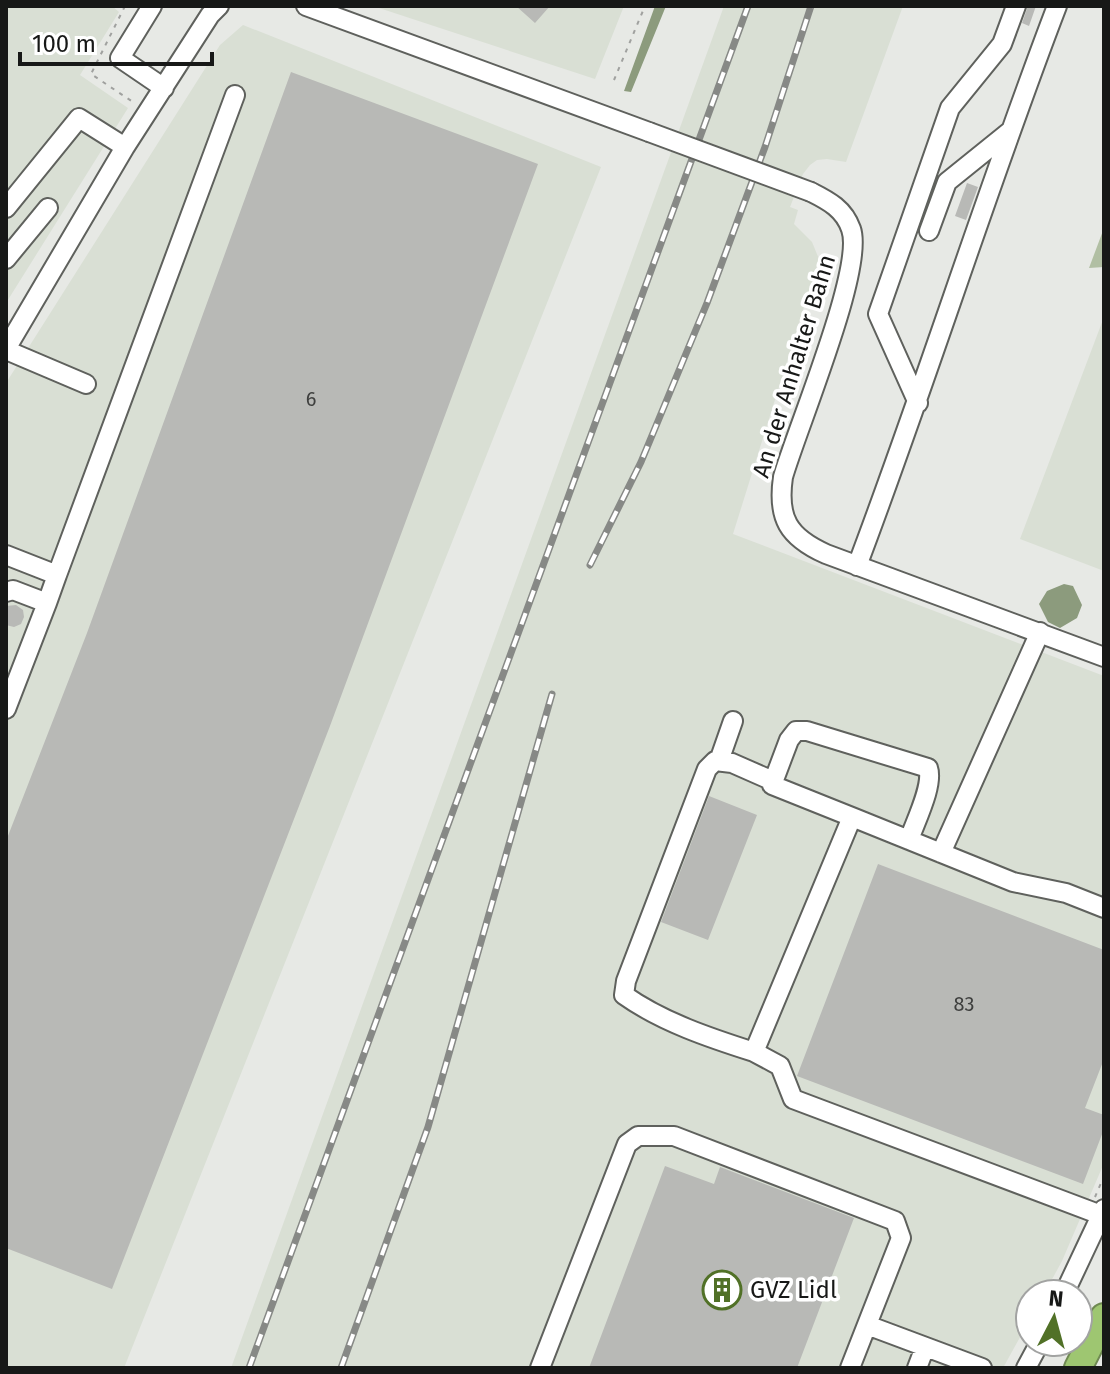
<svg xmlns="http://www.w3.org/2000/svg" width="1110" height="1374" font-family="'Fira Sans',sans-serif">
<rect width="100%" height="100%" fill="#e7e9e5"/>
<path fill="#d9dfd4" d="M6,6H112L119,12L80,75L128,108L6,303Z
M373,6H624L595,79Z
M724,6H903L846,162L827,159L817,160L810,165L803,174L790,207L798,210L794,224L812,242L819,259L733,534L1104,676V1163L1062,1261L1044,1294H1030V1319L1003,1368H231Z
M243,25L601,167L124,1368H7L6,383L220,45Z
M1104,317V571L1020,539Z"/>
<path fill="#b1bfa3" d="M1104,228V267L1089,268Z"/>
<path fill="#8c9b7d" d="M655,6H666L631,92L624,91Z
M1064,584L1073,586L1082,605L1077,618L1060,628L1048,622L1039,604L1047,591Z"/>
<path fill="#b8b9b6" d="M516,6H550L535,23Z
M1028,6H1036L1029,26L1022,23Z
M291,72L538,164L330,726L112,1289L6,1248V841L87,633Z
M967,183L978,187L966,220L955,216Z
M16,605L23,610L24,617L21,624L14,627L6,625V606Z
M709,796L757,815L708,940L661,922Z
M878,864L1104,950V1059L1085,1108L1104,1115V1129L1083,1184L797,1076Z
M665,1166L714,1184L720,1167L854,1218L797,1368H589Z"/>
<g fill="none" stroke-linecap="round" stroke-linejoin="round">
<g stroke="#5f615d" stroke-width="22">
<path id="minor" d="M152,6L120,58L164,88
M306,6L649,132
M811,192C829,201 844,209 851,229C865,268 797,428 783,477C777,518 788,537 826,554L1104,657
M6,208L79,118L125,147
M929,231L947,182L1009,132
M6,259L48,208
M6,349L125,147L210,15L219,6
M6,350L86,384
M918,403L878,314L950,108L1002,44L1016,6
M6,555L57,575L235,95
M857,566C927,381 986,191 1057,6
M6,592L13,590L47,603L57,575
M6,709L47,603
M719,761L733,721
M852,817L772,785L789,740L796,731H807L928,768C934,785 915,822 909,840
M941,853L1040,632
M754,1052C710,1038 662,1022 624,995L626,981L707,769L715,761L732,763L773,781
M1101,1215L793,1099L780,1066L754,1052L852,817L1013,882L1066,893L1104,908
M1064,1294L1104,1209
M867,1325L982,1368
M540,1368L627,1144L638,1136H674L895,1221L901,1238L850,1368
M917,1368L925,1347
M1026,1368L1040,1342"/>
</g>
<g stroke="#6f8952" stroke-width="30">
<path id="highway" d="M1078,1368L1104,1317"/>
</g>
<path stroke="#a0a19f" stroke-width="2" stroke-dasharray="4 6" stroke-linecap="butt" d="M125,6L91,74L133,102
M614,80L645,6
M1095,1197L1104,1176"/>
<use href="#minor" stroke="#fff" stroke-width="18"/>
<use href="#highway" stroke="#9ec671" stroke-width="26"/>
<g stroke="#878986" stroke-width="7">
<path id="rail" d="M590,565L641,462L707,303L765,147L811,6
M249,1368L748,6
M341,1368L428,1127L552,694"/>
</g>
<use href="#rail" stroke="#fff" stroke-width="4" stroke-dasharray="12" stroke-linecap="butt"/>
<g stroke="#5f615d" stroke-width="22" stroke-linecap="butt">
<path id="minor-bridge" d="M649,132L811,192"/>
</g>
<use href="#minor-bridge" stroke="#fff" stroke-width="18"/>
</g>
<defs>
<g id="building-ring" transform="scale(2)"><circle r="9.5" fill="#fff" stroke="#517127" stroke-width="1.5"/><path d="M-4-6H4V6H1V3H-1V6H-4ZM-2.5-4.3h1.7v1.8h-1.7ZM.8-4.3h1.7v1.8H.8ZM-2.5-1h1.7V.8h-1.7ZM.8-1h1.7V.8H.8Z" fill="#517127"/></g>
</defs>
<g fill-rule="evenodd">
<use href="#building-ring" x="722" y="1290"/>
</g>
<g text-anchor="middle" stroke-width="7" stroke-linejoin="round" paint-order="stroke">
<g font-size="20" fill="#3f403f">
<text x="311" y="406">6</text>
<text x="964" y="1011">83</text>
</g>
<g font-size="24" fill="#171817" stroke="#fff">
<text transform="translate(794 366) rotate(-73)" y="8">An der Anhalter Bahn</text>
</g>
<g font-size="24" fill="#171817" stroke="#fff" text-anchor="start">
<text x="750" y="1298">GVZ Lidl</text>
</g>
</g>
<rect width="1110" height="1374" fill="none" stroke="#171817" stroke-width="16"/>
<g transform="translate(1054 1318) rotate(6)"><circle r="38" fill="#ffffff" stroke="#a2a3a2" stroke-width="2"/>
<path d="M0-6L14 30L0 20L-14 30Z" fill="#517127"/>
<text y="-12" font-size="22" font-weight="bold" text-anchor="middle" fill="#171817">N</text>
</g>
<path d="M20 52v12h192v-12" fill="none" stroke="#171817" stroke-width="4"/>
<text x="32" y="52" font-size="24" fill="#171817" stroke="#ffffff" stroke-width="6" paint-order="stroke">100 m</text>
</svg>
